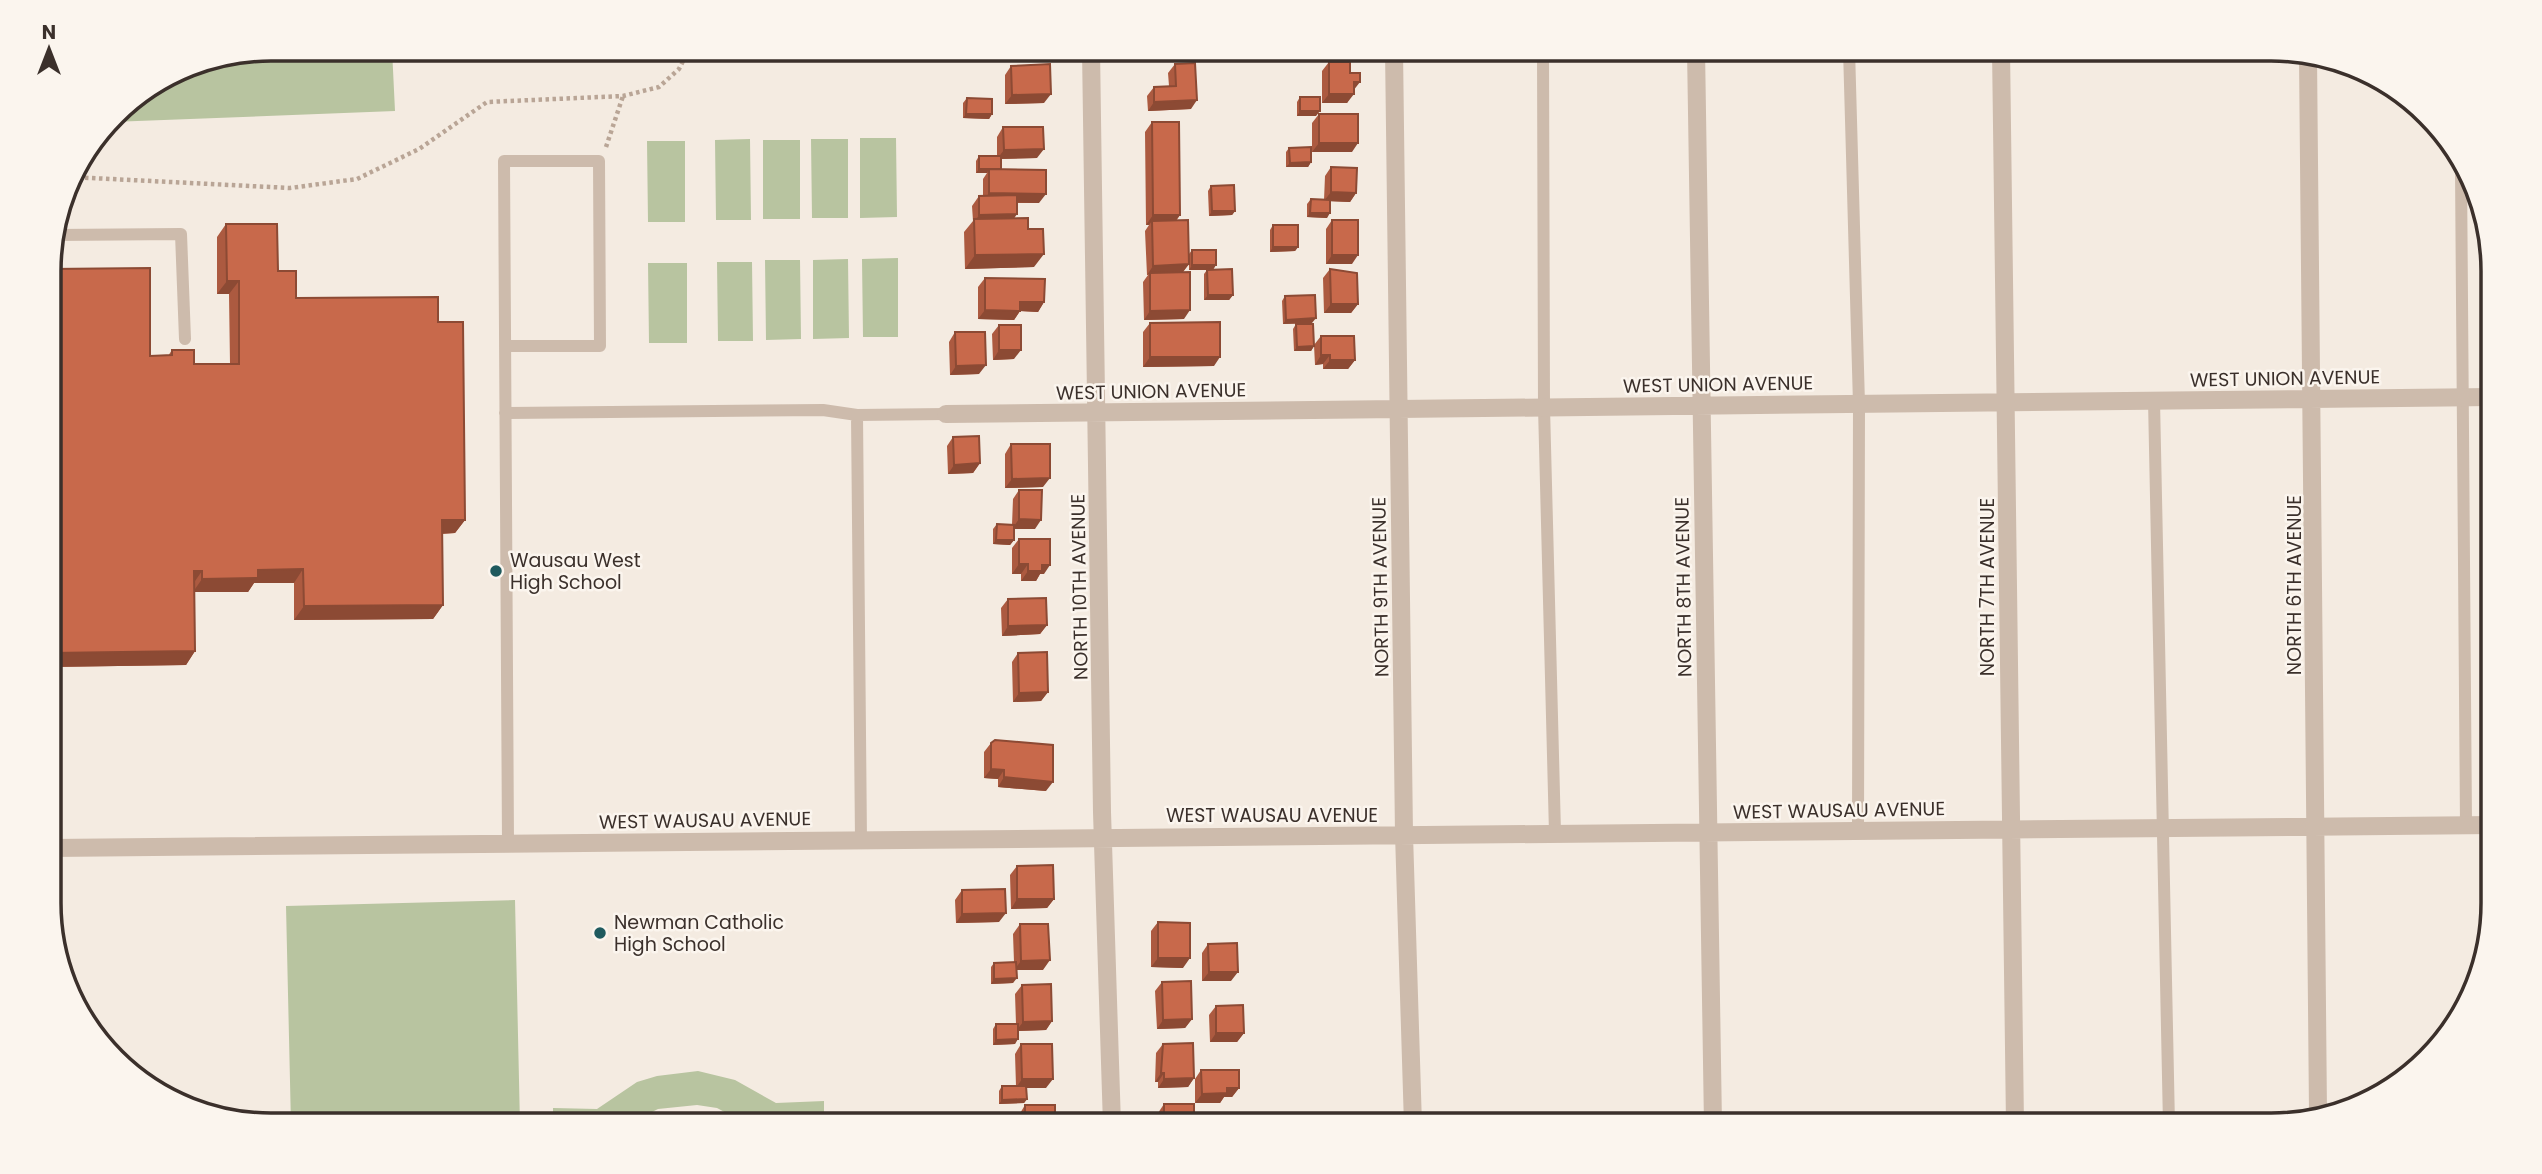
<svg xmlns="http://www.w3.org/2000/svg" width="2542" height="1174" font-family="Poppins,sans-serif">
<rect width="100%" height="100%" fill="#f4ebe1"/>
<path fill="#b8c4a0" d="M272,49H392L395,111L111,122L125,104L187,66Z
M860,138H896L897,217L860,218Z
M750,139L751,220H716L715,140Z
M811,139H848V218H812Z
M763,140H800V219H763Z
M647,141H685V222H648Z
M898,258V337H863L862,259Z
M848,259L849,338L813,339V260Z
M765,260H800L801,339L766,340Z
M717,262H752L753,341H718Z
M648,263H687V343H649Z
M515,900L520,1125H291L286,906Z
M698,1071L735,1080L776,1103L824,1101V1125H749L717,1108L697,1105L658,1109L626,1125H553V1108L597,1109L637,1082L657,1076Z"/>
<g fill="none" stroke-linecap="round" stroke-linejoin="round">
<path stroke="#b9a596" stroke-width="4.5" stroke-dasharray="3.5 3.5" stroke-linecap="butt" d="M606,147L623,96
M71,177L290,188L357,179L419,149L487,102L623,96L659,87L679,69L689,49"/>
<path stroke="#cdbbac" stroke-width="12" d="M1543,49L1544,407L1555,833
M1849,49L1859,404L1858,830
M2461,169L2466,825
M55,235L181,234L185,339
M505,346H600L599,161H504L508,843
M2154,400L2169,1125
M505,413L823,410L857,415L946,414
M857,415L861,840"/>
<path stroke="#cdbbac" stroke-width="18" d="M1091,49L1102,812L1112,1125
M1394,49L1404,834L1413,1125
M1696,49L1713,1125
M2001,49L2015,1125
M2308,56L2318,1113
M946,414L2492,397
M51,848L2493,825"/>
</g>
<path fill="#ac5a40" d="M1011,49H1041L1036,56H1012Z
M1137,49H1170L1164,59H1137Z
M1278,49H1299L1296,58L1278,59Z
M1329,62L1350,73L1354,91L1347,103H1322V71Z
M1175,64L1191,109L1148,111L1147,96L1154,87L1169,86L1168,73Z
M1011,66L1044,103L1005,104V75Z
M1300,97L1316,116H1297V102Z
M967,98L992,114L989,119L963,118V103Z
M1319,114L1352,152H1312V123Z
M1152,122L1180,215L1176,221L1189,264L1183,272L1184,319L1144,320L1143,282L1148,275H1147L1145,231L1149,225H1146L1145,132Z
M1003,127L1037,158L1001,159L1000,170L1039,203H1017L1014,218L1028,229L1034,267L965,269L964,232L973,221L972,206L979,196H983V179L987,173H976V161L979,156H997V137Z
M1289,148L1311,162L1308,167H1286V152Z
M1331,167L1356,193L1350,202L1330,201L1327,218L1307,217V204L1311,199L1324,200L1325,176Z
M1211,186L1235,211L1232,215L1209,216L1208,191Z
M1332,220L1352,264H1326V229Z
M226,224L278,271L296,298L438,322L465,520L455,533L442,534L443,605L433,619L294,620V583H254L248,592H195V651L186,665L50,667V269L150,356H168L172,350L194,364H230L229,294H217V237Z
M1273,225L1298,247L1295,251L1270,252V230Z
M1192,250L1213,270L1233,295L1229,300H1204V274L1207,270H1189V254Z
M1330,269L1358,304L1351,313H1324L1323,278Z
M985,278L1044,302L1038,312L1020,311L1014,320L978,319V287Z
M1285,296L1312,323L1283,324L1282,301Z
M1150,323L1214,366L1143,367V332Z
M1296,324L1314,346L1311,351H1294L1293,329Z
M999,325L1014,359L993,360L992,334Z
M955,332L979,374L950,375L949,342Z
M1321,336L1355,360L1348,369H1323V364L1315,365L1314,345Z
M953,437L980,463L973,473L948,474L947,446Z
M1011,444L1043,487L1005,488V454Z
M1019,490L1035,529H1014V540L1010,545L993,544V529L997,524L1012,525L1013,499Z
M1019,539L1044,574H1040L1036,581H1021V574H1012V548Z
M1008,599L1047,625L1040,634L1002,636L1001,608Z
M1018,653L1048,692L1041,701L1013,702L1012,662Z
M991,743L1046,791L998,787V779L984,778V752Z
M1017,866L1054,899L1047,908L1011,909L1010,875Z
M962,890L999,922L956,923L955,900Z
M1158,922L1183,968L1151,967V931Z
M1020,924L1043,970H1016L1013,983L991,984V967L994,963L1014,962L1013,934Z
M1208,944L1231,981H1202V953Z
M1162,982L1192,1019L1185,1028L1157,1029L1155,991Z
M1022,985L1052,1021L1046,1030L1018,1031L1015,1044L993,1045V1029L996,1024H1016L1015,994Z
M1216,1006L1244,1033L1237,1042H1210L1209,1015Z
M1021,1044L1046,1088H1027V1099L1024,1103L999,1104V1091L1002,1086H1016L1015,1054Z
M1163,1044L1194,1078L1188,1087L1158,1088V1082H1155L1156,1053Z
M1201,1070L1239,1088L1232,1097H1224L1220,1103H1195V1079Z
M1164,1104L1194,1125H1158V1113Z
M1025,1105L1055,1125H1019V1115Z"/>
<path fill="#8c4a34" d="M1017,49H1041L1036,56H1012Z
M1143,49L1170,50L1164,59H1137Z
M1308,49H1349L1345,54L1303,55Z
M1282,54H1299L1296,58L1278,59Z
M1354,82H1360L1353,91Z
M1051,94L1044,103L1005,104L1012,95Z
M1329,94H1354L1347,103H1322Z
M1197,100L1191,109L1148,111L1154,102Z
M1300,111H1320L1316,116H1297Z
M966,114H992L989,119L963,118Z
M1319,143H1358L1352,152H1312Z
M1044,149L1037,158L997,159L1004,150Z
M1311,162L1308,167H1286L1290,163Z
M979,169H1001L998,173L989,169L987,173H976Z
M1331,192L1356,193L1350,202L1324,201Z
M989,193L1046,194L1039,203L983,202Z
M1212,211H1235L1232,215L1209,216Z
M1310,213H1330L1327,218L1307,217Z
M1017,214L1011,223H974L979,215Z
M1153,215H1180L1173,224L1152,221L1149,225H1146Z
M1273,247H1298L1295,251L1270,252Z
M1044,254L1034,267L965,269L975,255Z
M1332,255H1358L1352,264H1326Z
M1189,264L1182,273H1150L1147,275L1153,266Z
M1192,265H1216L1213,270H1189Z
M227,281H239L229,294H217Z
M1208,295H1233L1229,300H1204Z
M1020,302H1044L1038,312L1020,311L1014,320L978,319L985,310Z
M1331,304H1358L1351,313H1324Z
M1190,310L1184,319L1144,320L1150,311Z
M1316,318L1312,323L1283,324L1286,320Z
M1314,346L1311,351H1294L1297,347Z
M999,350H1021L1014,359L993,360Z
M1321,355H1330L1323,364L1315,365Z
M1150,357H1220L1214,366L1143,367Z
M1330,360H1355L1348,369H1323Z
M986,365L979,374L950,375L956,366Z
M980,463L973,473L948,474L954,465Z
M1050,478L1043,487L1005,488L1012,479Z
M1019,519L1041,520L1035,529H1012Z
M442,520H465L455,533L433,534Z
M996,540H1014L1010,545L993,544Z
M1019,564H1028L1021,574H1012Z
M1042,565H1050L1044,574H1040L1036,581H1021L1028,571Z
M303,569L294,583H254L248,592H193L202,579L258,570Z
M194,571H202L193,584Z
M443,605L433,619L294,620L304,606Z
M1047,625L1040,634L1002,636L1008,626Z
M195,651L186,665L50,667V653Z
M1048,692L1041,701L1013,702L1019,693Z
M991,769L1004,770L998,779L984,778Z
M1004,777L1053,782L1046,791L998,787Z
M1017,899H1054L1047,908L1011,909Z
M1006,913L999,922L956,923L962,914Z
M1158,958H1190L1183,968L1151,967Z
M1050,960L1043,970H1014L1021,961Z
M1209,972H1238L1231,981H1202Z
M1017,978L1013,983L991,984L994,979Z
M1192,1019L1185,1028L1157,1029L1163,1020Z
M1052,1021L1046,1030L1016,1031L1023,1022Z
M1216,1033H1244L1237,1042H1210Z
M1018,1039L1015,1044L993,1045L996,1040Z
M1161,1073H1164L1158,1082H1155Z
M1194,1078L1188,1087L1158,1088L1164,1079Z
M1022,1079H1053L1046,1088H1016Z
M1227,1088H1239L1232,1097H1224L1220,1103H1195L1202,1094Z
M1027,1099L1024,1103L999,1104L1002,1100Z"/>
<path fill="#c8694b" stroke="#8c4a34" stroke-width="2" d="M1282,49H1299V54H1282Z
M1329,62H1350V73H1360V82H1354V94H1329Z
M1195,63L1197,100L1154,102V87L1176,86L1175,64Z
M1050,64L1051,94L1012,95L1011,66Z
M1300,97H1320V111H1300Z
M967,98L992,99V114H966Z
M1319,114H1358V143H1319Z
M1152,122H1179L1180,215H1153Z
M1003,127H1043L1044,149L1004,150Z
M1311,147V162L1290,163L1289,148Z
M979,156H1001V169H979Z
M1331,167L1357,168L1356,193L1331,192Z
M989,169L1046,170V194L989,193Z
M1234,185L1235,211H1212L1211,186Z
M1017,195V214L979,215V196Z
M1311,199L1330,200V213H1310Z
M1028,218V229H1043L1044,254L975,255L974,219Z
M1188,220L1189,264L1153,266L1152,221Z
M1332,220H1358V255H1332Z
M226,224H277L278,271H296V298L438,297V322H463L465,520H442L443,605L304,606L303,569L258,570V578L202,579V571H194L195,651L50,653V269L150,268V356L172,355V350H194V364H239V281H227Z
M1273,225H1298V247H1273Z
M1192,250H1216V265H1192Z
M1232,269L1233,295H1208L1207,270Z
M1330,269L1357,273L1358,304H1331Z
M1190,272V310L1150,311V273Z
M985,278L1045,279L1044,302H1020V311L985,310Z
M1315,295L1316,318L1286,320L1285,296Z
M1220,322V357H1150V323Z
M1296,324H1313L1314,346L1297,347Z
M999,325H1021V350H999Z
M955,332H985L986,365L956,366Z
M1321,336H1354L1355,360H1330V355H1321Z
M979,436L980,463L954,465L953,437Z
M1011,444H1050V478L1012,479Z
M1019,490H1042L1041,520L1019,519Z
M997,524L1014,525V540H996Z
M1019,539H1050V565H1042V571H1028V564H1019Z
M1046,598L1047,625L1008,626V599Z
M1047,652L1048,692L1019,693L1018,653Z
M995,740L1053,745V782L1004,777V770L991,769V743Z
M1053,865L1054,899H1017V866Z
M1005,889L1006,913L962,914V890Z
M1158,922L1190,923V958H1158Z
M1020,924H1048L1050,960L1021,961Z
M1237,943L1238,972H1209L1208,944Z
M1016,962L1017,978L994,979V963Z
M1191,981L1192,1019L1163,1020L1162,982Z
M1051,984L1052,1021L1023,1022L1022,985Z
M1243,1005L1244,1033H1216V1006Z
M996,1024H1018V1039L996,1040Z
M1193,1043L1194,1078L1164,1079V1073H1161L1163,1044Z
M1021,1044H1052L1053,1079H1022Z
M1201,1070H1239V1088H1227V1093L1202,1094Z
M1002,1086H1026L1027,1099L1002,1100Z
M1164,1104H1194V1125H1164Z
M1025,1105H1055V1125H1025Z"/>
<g fill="#1f5a5e" stroke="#fbf5ee" stroke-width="2.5">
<circle cx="496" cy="571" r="7"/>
<circle cx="600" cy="933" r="7"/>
</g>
<g text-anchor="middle" stroke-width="5" stroke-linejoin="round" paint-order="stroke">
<g font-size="19" fill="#3b302b" stroke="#fbf5ee">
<text transform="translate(2285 378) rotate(-1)" y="7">WEST UNION AVENUE</text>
<text transform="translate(1718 384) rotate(-1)" y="7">WEST UNION AVENUE</text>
<text transform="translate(1151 391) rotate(-1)" y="7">WEST UNION AVENUE</text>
<text transform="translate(2294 585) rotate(-90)" y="7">NORTH 6TH AVENUE</text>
<text transform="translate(1079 587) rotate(-91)" y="7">NORTH 10TH AVENUE</text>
<text transform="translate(1380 587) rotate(-91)" y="7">NORTH 9TH AVENUE</text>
<text transform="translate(1683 587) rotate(-91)" y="7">NORTH 8TH AVENUE</text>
<text transform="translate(1987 587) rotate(-90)" y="7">NORTH 7TH AVENUE</text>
<text transform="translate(1839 810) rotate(-1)" y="7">WEST WAUSAU AVENUE</text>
<text x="1272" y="822">WEST WAUSAU AVENUE</text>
<text transform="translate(705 820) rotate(-1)" y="7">WEST WAUSAU AVENUE</text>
</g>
<g font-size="19" fill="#3b302b" stroke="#fbf5ee" text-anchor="start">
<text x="510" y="567">Wausau West<tspan x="510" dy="22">High School</tspan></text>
<text x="614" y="929">Newman Catholic<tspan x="614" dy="22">High School</tspan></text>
</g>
</g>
<path d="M0 0H2542V1174H0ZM271 61H2271A210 210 0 0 1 2481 271V903A210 210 0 0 1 2271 1113H271A210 210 0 0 1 61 903V271A210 210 0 0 1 271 61Z" fill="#fbf5ee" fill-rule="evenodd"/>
<path fill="none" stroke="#3b302b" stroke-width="3.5" d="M271 61H2271A210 210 0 0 1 2481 271V903A210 210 0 0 1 2271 1113H271A210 210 0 0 1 61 903V271A210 210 0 0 1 271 61Z"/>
<g transform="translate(49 49)" stroke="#fbf5ee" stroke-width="5" paint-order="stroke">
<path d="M0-5L12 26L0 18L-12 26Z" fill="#3b302b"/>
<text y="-10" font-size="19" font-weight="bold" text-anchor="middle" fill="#3b302b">N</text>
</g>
</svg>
